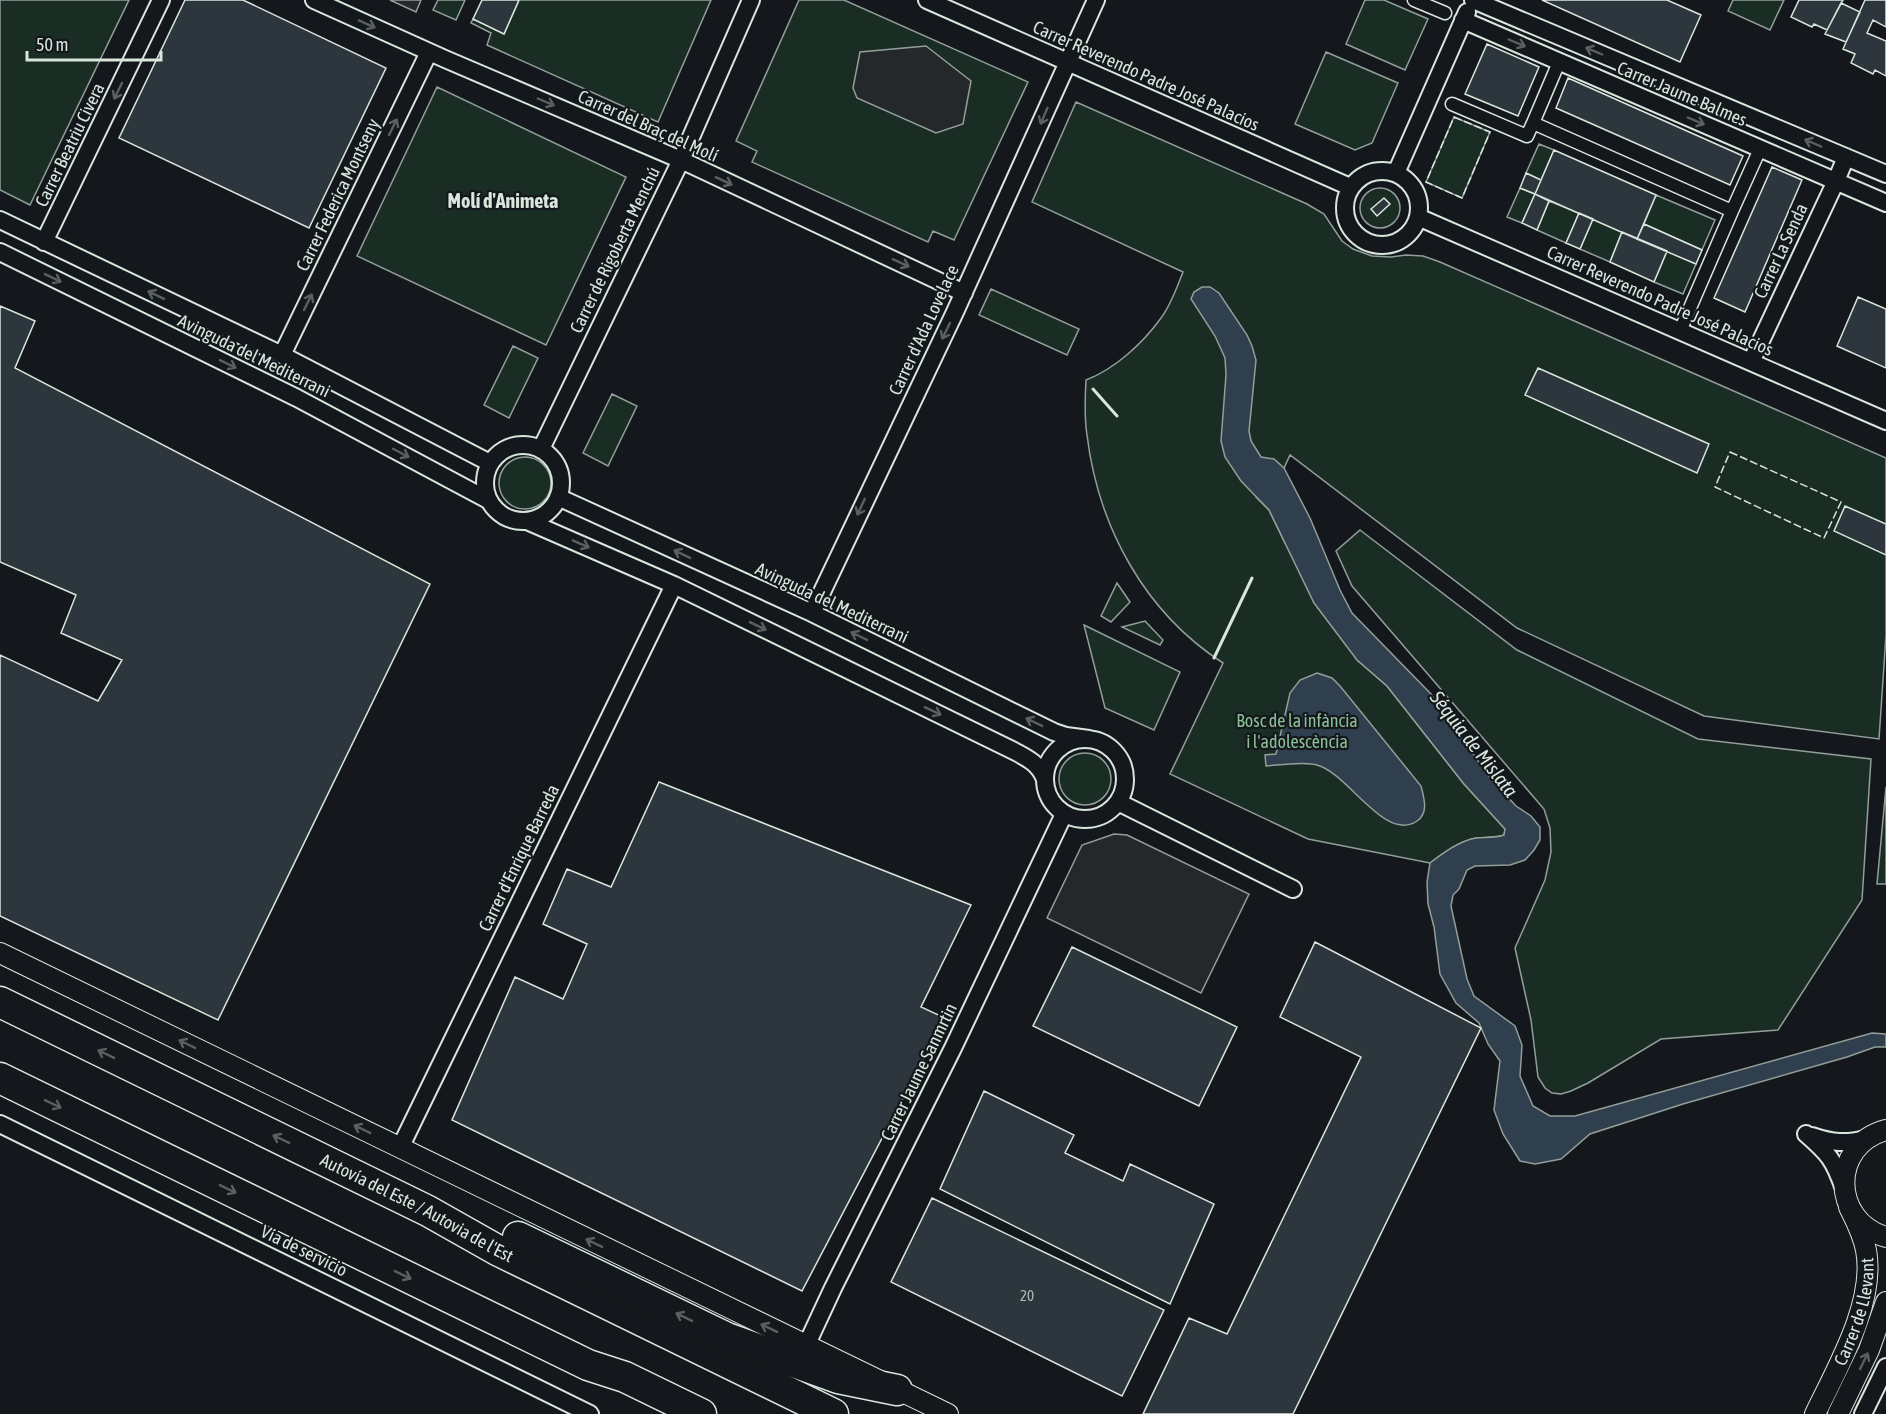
<svg xmlns="http://www.w3.org/2000/svg" width="1886" height="1414" font-family="'Asap Condensed',sans-serif">
<rect width="100%" height="100%" fill="#14181c"/>
<path fill="#1a2d24" stroke="#939e99" stroke-width="1.5" d="M0,0H129L30,205L0,190Z
M438,0H465L456,20L433,10Z
M519,0H711L658,122L487,45L491,33L471,23L473,19L504,34Z
M799,0H844L1028,82L954,240L933,231L928,242L752,162L757,151L736,141Z
M1365,0H1384L1428,19L1405,70L1346,44Z
M1733,0H1784L1770,30L1728,11Z
M1326,52L1398,83L1372,143L1355,150L1295,124Z
M437,87L626,177L546,345L357,256Z
M1076,102L1307,204L1324,214L1342,241L1353,249L1372,256L1391,257L1406,255L1423,256L1440,262L1886,458V635L1879,739L1704,716L1517,628L1290,455L1284,468L1256,497L1269,510L1284,541L1357,660L1387,686L1464,784L1505,829L1504,835C1494,839 1482,836 1471,839C1456,844 1443,853 1430,863L1308,839L1170,774L1223,663C1144,612 1098,526 1087,435C1084,417 1085,398 1086,380C1115,369 1143,343 1161,318C1171,305 1177,287 1183,272L1032,202Z
M1454,117L1490,132L1462,198L1426,182Z
M1539,144L1554,150L1541,180L1526,173Z
M1520,188L1535,194L1522,223L1507,217Z
M1360 208a20 20 0 1 1 40 0a20 20 0 1 1-40 0Z
M1656,195L1715,220L1702,250L1644,224Z
M1549,201L1579,213L1566,243L1537,230Z
M1593,219L1622,232L1610,262L1580,249Z
M1667,251L1696,264L1683,294L1654,282Z
M991,289L1079,329L1067,355L979,315Z
M513,346L538,358L509,418L484,405Z
M612,394L637,406L608,466L583,453Z
M499 483a26 26 0 1 1 52 0a26 26 0 1 1-52 0Z
M1360,530L1517,650L1698,739L1871,759L1862,900L1778,1030L1661,1039L1588,1083L1571,1091L1561,1094L1552,1093L1545,1088L1538,1077L1531,1020L1515,948L1545,880L1551,852L1550,828L1544,809L1352,586L1336,551Z
M1117,583L1130,602L1111,622L1101,616Z
M1145,621L1163,640L1160,645L1122,627Z
M1084,625L1180,672L1154,730L1105,708Z
M1059 779a26 26 0 1 1 52 0a26 26 0 1 1-52 0Z
M1886,787V884H1877Z"/>
<path fill="#24282b" stroke="#939e99" stroke-width="1.5" d="M390,0H421L416,12Z
M926,46L971,81L963,124L936,133L857,98L853,88L860,52Z
M1114,834L1127,835L1249,894L1201,993L1047,918L1082,845Z"/>
<path fill="#2f3f4d" stroke="#939e99" stroke-width="1.5" d="M1202,287H1210L1219,293L1247,335L1252,346L1256,360L1249,431L1251,441L1261,457L1274,459L1284,468L1310,518L1340,590L1352,613L1431,694L1491,779L1516,806L1531,816L1540,827V840L1534,850L1525,860L1510,865L1475,866L1467,870L1459,889L1453,895L1451,906L1467,979L1474,996L1515,1026L1522,1045L1520,1076L1533,1106L1550,1116H1575L1872,1033L1886,1034V1047H1875L1847,1057L1683,1104L1590,1134L1561,1159L1535,1164L1520,1161L1503,1134L1494,1110L1500,1061L1488,1044L1479,1023L1456,1003L1440,974L1434,927L1428,904L1427,882L1430,863C1443,853 1459,841 1476,838C1486,837 1495,838 1504,835L1505,829L1464,784L1387,686L1357,660L1314,603L1269,510L1241,481L1225,457L1221,441L1226,375L1225,358L1215,336L1191,299L1194,292Z
M1317,673L1332,678L1340,686L1421,786C1424,798 1429,813 1417,821C1385,843 1348,773 1317,765C1304,761 1280,765 1266,766L1265,755L1276,754L1290,693L1300,680Z"/>
<path fill="#2c363c" stroke="#d8e6dc" stroke-width="1.5" d="M185,0H243L386,68L309,228L119,138Z
M482,0H519L504,34L473,19Z
M1542,0H1667L1701,15L1680,62Z
M1799,0H1843L1827,30L1814,24L1812,27L1791,17Z
M1865,0H1886V27L1873,20L1867,33L1886,41V76L1875,70L1873,74L1851,63L1855,54L1843,49Z
M1841,3L1860,12L1846,42L1825,34Z
M1487,44L1539,67L1518,116L1465,94Z
M1568,78L1743,156L1730,185L1556,108Z
M1554,150L1656,195L1637,239L1535,194Z
M1772,167L1802,180L1745,312L1714,298Z
M1526,173L1541,180L1535,194L1520,188Z
M1535,194L1549,201L1537,230L1522,223Z
M1384,198L1390,204L1377,216L1371,209Z
M1579,213L1593,219L1580,249L1566,243Z
M1644,224L1702,250L1696,264L1637,239Z
M1622,232L1667,251L1654,282L1610,262Z
M1858,297L1886,309V368L1837,346Z
M0,306L35,321L15,368L430,584L218,1020L0,916V655L98,701L122,660L61,633L76,595L0,562Z
M1538,368L1709,444L1697,473L1525,395Z
M1845,506L1886,524V555L1834,531Z
M659,782L971,905L921,1007L945,1018L802,1291L452,1120L515,977L563,999L587,944L543,924L567,869L611,887Z
M1315,942L1481,1028L1293,1414H1143L1189,1318L1227,1334L1361,1057L1280,1017Z
M1072,947L1237,1027L1199,1106L1033,1026Z
M984,1091L1074,1135L1065,1153L1123,1181L1130,1164L1214,1204L1170,1304L940,1189Z
M932,1198L1164,1310L1122,1396L891,1282Z"/>
<g fill="none" stroke-linecap="round" stroke-linejoin="round">
<g stroke="#d8e6dc" stroke-width="15">
<path id="pedestrian" d="M1414,0L1445,13
M1452,104L1527,136L1533,123L1732,211L1680,331
M1533,123L1559,62
M1732,211L1760,149"/>
</g>
<g stroke="#d8e6dc" stroke-width="20">
<path id="minor" d="M314,0L445,59L681,160L964,293
M927,0L1350,187
M1473,0L1886,174
M1463,20L1886,203
M1345 208a37 37 0 1 1 74 0a37 37 0 1 1-74 0Z
M1396,173L1467,12
M1418,217L1886,421
M0,220L282,355L490,463
M44,242L161,0
M0,252L297,398L488,500
M282,355L429,52
M1751,362L1836,181L1846,157
M485 483a38 38 0 1 1 76 0a38 38 0 1 1-76 0Z
M541,449L681,160L751,0
M558,497L812,613L1054,732L1066,736L1089,739
M527,521L674,585L1014,751C1027,758 1038,763 1044,777
M812,613L955,312L1096,0
M1045 779a40 40 0 1 1 80 0a40 40 0 1 1-80 0Z
M1118,802L1293,889
M0,1124L590,1414
M1806,1134C1829,1154 1834,1160 1844,1189
M1812,1136C1833,1143 1845,1144 1866,1139
M400,1148L674,585
M806,1346L833,1288L953,1048L1064,814
M1863,1414L1886,1367"/>
</g>
<g stroke="#d8e6dc" stroke-width="22">
<g id="tertiary">
<path d="M0,953L948,1414"/>
<path d="M1886,1130C1830,1145 1831,1221 1886,1237"/>
<path id="s1" d="M1815,1414C1837,1368 1876,1302 1866,1250C1863,1234 1856,1221 1849,1207"/>
<path d="M1838,1414L1869,1350L1886,1302"/>
</g>
</g>
<g stroke="#d8e6dc" stroke-width="33">
<g id="motorway">
<path id="s2" d="M0,1002L428,1211L497,1250L833,1414"/>
<path d="M0,1078L588,1365L625,1377L701,1414"/>
<path d="M518,1237L727,1338L838,1378L897,1390"/>
</g>
</g>
<use href="#pedestrian" stroke="#14181c" stroke-width="12"/>
<use href="#minor" stroke="#14181c" stroke-width="16"/>
<use href="#tertiary" stroke="#14181c" stroke-width="20"/>
<use href="#motorway" stroke="#14181c" stroke-width="30"/>
<path stroke="#d8e6dc" stroke-width="1.5" stroke-dasharray="8 3" stroke-linecap="butt" d="M1454,117L1490,132L1462,198L1426,182Z
M1730,452L1841,502L1824,538L1715,487Z"/>
<path stroke="#d8e6dc" stroke-width="3" d="M1093,389L1117,416
M1214,658L1252,578"/>
</g>
<defs><path id="oneway-shaft" d="M-6 0H5M1.5-3L5.5 0L1.5 3" fill="none" stroke-width="1.6" stroke-linecap="round" stroke-linejoin="round" transform="scale(1.5)"/></defs>
<g stroke="#59605f">
<use href="#oneway-shaft" transform="translate(367 24) rotate(24)"/>
<use href="#oneway-shaft" transform="translate(1517 43) rotate(23)"/>
<use href="#oneway-shaft" transform="translate(1594 51) rotate(-157)"/>
<use href="#oneway-shaft" transform="translate(118 91) rotate(116)"/>
<use href="#oneway-shaft" transform="translate(546 102) rotate(23)"/>
<use href="#oneway-shaft" transform="translate(1044 116) rotate(113)"/>
<use href="#oneway-shaft" transform="translate(1696 121) rotate(23)"/>
<use href="#oneway-shaft" transform="translate(393 127) rotate(-64)"/>
<use href="#oneway-shaft" transform="translate(1813 143) rotate(-157)"/>
<use href="#oneway-shaft" transform="translate(724 181) rotate(25)"/>
<use href="#oneway-shaft" transform="translate(901 263) rotate(25)"/>
<use href="#oneway-shaft" transform="translate(53 278) rotate(26)"/>
<use href="#oneway-shaft" transform="translate(156 295) rotate(-155)"/>
<use href="#oneway-shaft" transform="translate(308 302) rotate(-64)"/>
<use href="#oneway-shaft" transform="translate(946 331) rotate(116)"/>
<use href="#oneway-shaft" transform="translate(228 364) rotate(26)"/>
<use href="#oneway-shaft" transform="translate(401 453) rotate(28)"/>
<use href="#oneway-shaft" transform="translate(861 507) rotate(115)"/>
<use href="#oneway-shaft" transform="translate(581 544) rotate(24)"/>
<use href="#oneway-shaft" transform="translate(682 554) rotate(-155)"/>
<use href="#oneway-shaft" transform="translate(758 626) rotate(26)"/>
<use href="#oneway-shaft" transform="translate(859 636) rotate(-154)"/>
<use href="#oneway-shaft" transform="translate(933 711) rotate(26)"/>
<use href="#oneway-shaft" transform="translate(1034 722) rotate(-154)"/>
<use href="#oneway-shaft" transform="translate(187 1044) rotate(-154)"/>
<use href="#oneway-shaft" transform="translate(106 1054) rotate(-154)"/>
<use href="#oneway-shaft" transform="translate(53 1104) rotate(26)"/>
<use href="#oneway-shaft" transform="translate(362 1129) rotate(-154)"/>
<use href="#oneway-shaft" transform="translate(281 1139) rotate(-154)"/>
<use href="#oneway-shaft" transform="translate(228 1189) rotate(26)"/>
<use href="#oneway-shaft" transform="translate(594 1243) rotate(-154)"/>
<use href="#oneway-shaft" transform="translate(403 1275) rotate(26)"/>
<use href="#oneway-shaft" transform="translate(684 1317) rotate(-154)"/>
<use href="#oneway-shaft" transform="translate(769 1328) rotate(-154)"/>
<use href="#oneway-shaft" transform="translate(1864 1361) rotate(-64)"/>
</g>
<g text-anchor="middle" stroke-width="4.5" stroke-linejoin="round" paint-order="stroke">
<g font-size="15" fill="#adbab4">
<text x="1027" y="1301">20</text>
</g>
<g font-size="18" fill="#d8e6dc" stroke="#14181c">
<text transform="translate(1146 76) rotate(24)" y="6">Carrer Reverendo Padre José Palacios</text>
<text transform="translate(1682 94) rotate(23)" y="6">Carrer Jaume Balmes</text>
<text transform="translate(648 126) rotate(24)" y="6">Carrer del Braç del Molí</text>
<text transform="translate(70 145) rotate(-64)" y="6">Carrer Beatriu Civera</text>
<text transform="translate(338 195) rotate(-64)" y="6">Carrer Federica Montseny</text>
<text transform="translate(615 250) rotate(-64)" y="6">Carrer de Rigoberta Menchú</text>
<text transform="translate(1781 251) rotate(-65)" y="6">Carrer La Senda</text>
<text transform="translate(1660 301) rotate(24)" y="6">Carrer Reverendo Padre José Palacios</text>
<text transform="translate(924 330) rotate(-65)" y="6">Carrer d'Ada Lovelace</text>
<text transform="translate(254 356) rotate(26)" y="6">Avinguda del Mediterrani</text>
<text transform="translate(832 603) rotate(25)" y="6">Avinguda del Mediterrani</text>
<text transform="translate(519 858) rotate(-64)" y="6">Carrer d'Enrique Barreda</text>
<text transform="translate(919 1072) rotate(-64)" y="6">Carrer Jaume Sanmrtin</text>
<text dy="6" stroke="none"><textPath href="#s2" startOffset="465">Autovía del Este / Autovia de l'Est</textPath></text>
<text transform="translate(304 1251) rotate(26)" y="6">Vía de servicio</text>
<text dy="6" stroke="none"><textPath href="#s1" startOffset="111">Carrer de Llevant</textPath></text>
</g>
<g font-size="18" fill="#8ac095" stroke="#14181c">
<text x="1297" y="727">Bosc de la infància<tspan x="1297" dy="21">i l'adolescència</tspan></text>
</g>
<g font-size="20" font-weight="bold" fill="#d8e6dc" stroke="#14181c">
<text x="503" y="208">Molí d'Animeta</text>
</g>
<g font-size="20" font-style="italic" fill="#d8e6dc" stroke="#14181c">
<text transform="translate(1474 744) rotate(52)" y="7">Séquia de Mislata</text>
</g>
</g>
<path d="M27 51v9h134v-9" fill="none" stroke="#d8e6dc" stroke-width="3"/>
<text x="36" y="51" font-size="18" fill="#d8e6dc" stroke="#14181c" stroke-width="4.5" paint-order="stroke">50 m</text>
</svg>
